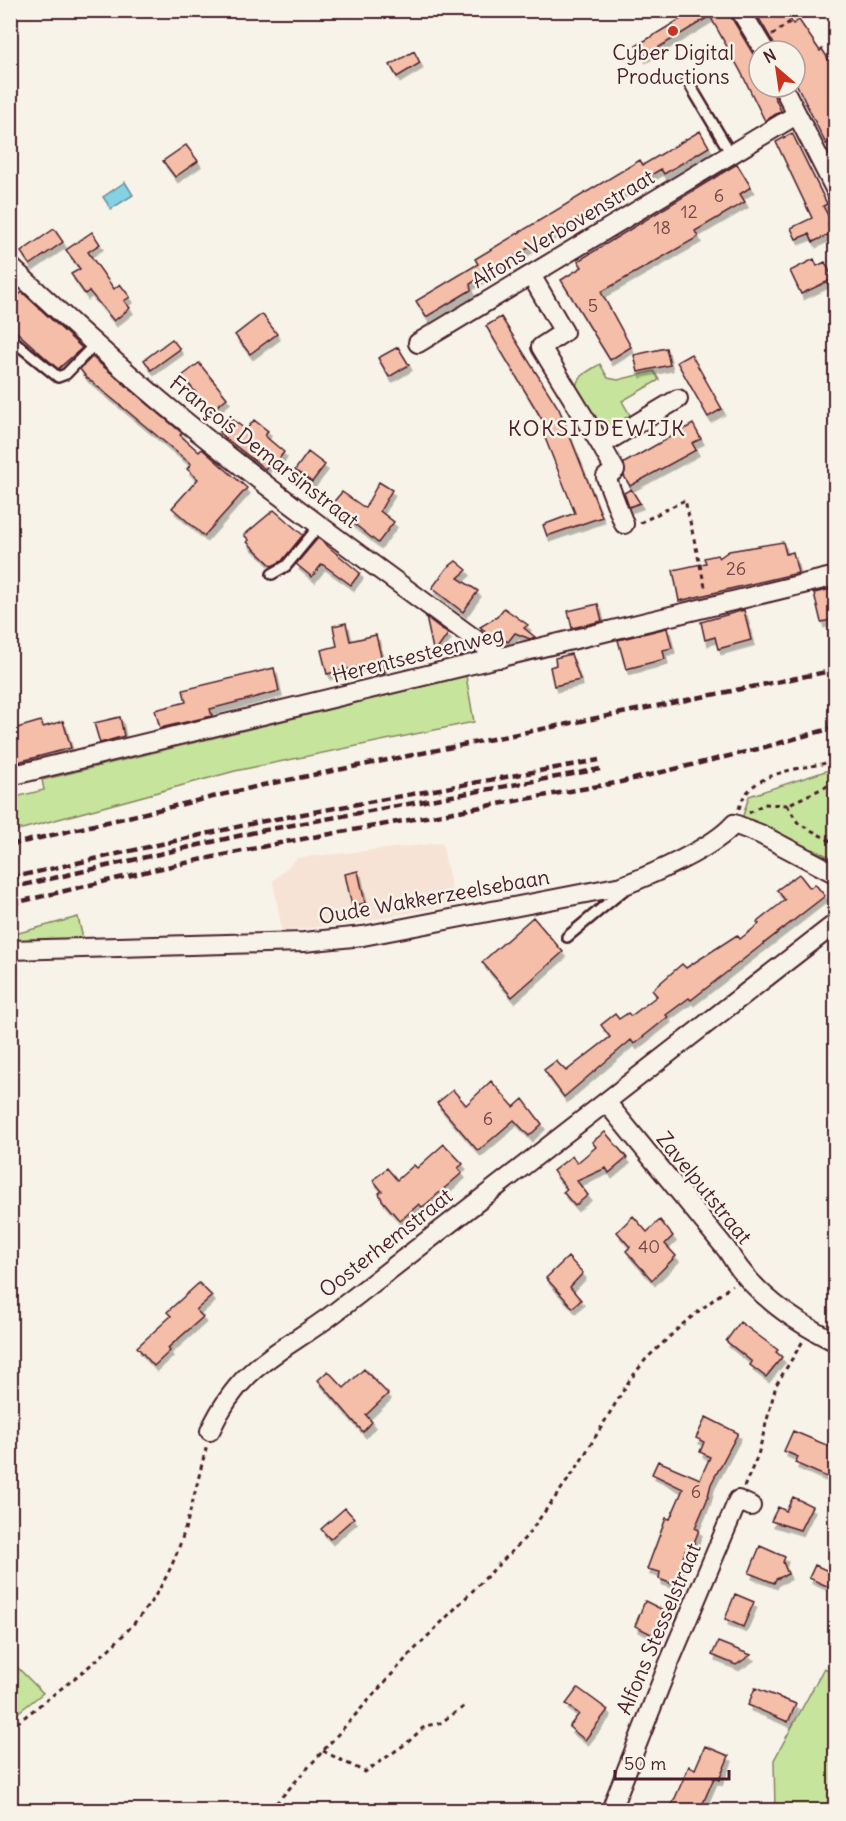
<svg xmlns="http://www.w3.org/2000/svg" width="846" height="1821" font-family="Delius,sans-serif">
<defs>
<filter id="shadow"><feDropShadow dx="3" dy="5.5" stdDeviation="0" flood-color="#0004"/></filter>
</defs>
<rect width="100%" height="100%" fill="#f7f3e8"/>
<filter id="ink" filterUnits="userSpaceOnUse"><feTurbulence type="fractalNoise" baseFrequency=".0167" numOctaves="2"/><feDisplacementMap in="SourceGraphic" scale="12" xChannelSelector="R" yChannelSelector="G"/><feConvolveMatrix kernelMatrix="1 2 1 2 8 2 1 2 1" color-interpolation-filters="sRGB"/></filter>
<g filter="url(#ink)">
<path fill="#f6e3d5" d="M442,843L455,904L356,923L282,931L273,881L297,858Z"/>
<path fill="#c6e49c" stroke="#888264" stroke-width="1.5" d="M600,364L608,378L618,380L654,371L659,380L622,401L631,417L606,432L601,423L594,426C588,415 568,391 580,378C585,372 594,368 600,364Z
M466,676L474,722L235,771L11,832V798L44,790L42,780Z
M835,768V859L742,819L749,796Z
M78,917L84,943L11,946V935Z
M11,1661L43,1693L11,1718Z
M824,1668L835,1673V1810H775L774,1760Z"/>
<path fill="#85d2e3" stroke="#6d8a99" stroke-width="1.5" d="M125,182L133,195L111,209L103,197Z"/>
<path fill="#f5bea9" stroke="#4a1f2b" stroke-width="1.5" filter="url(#shadow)" d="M695,10H727L759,64V87H770L781,111L765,121L741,72L710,16L643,57L636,46Z
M754,10H785L793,24L799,20L820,51L822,49L836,71V94L829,98L836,111V140L826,144L795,81V51H778Z
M414,51L420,63L397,77L390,65Z
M700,131L709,147L664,174L661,169L533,245L470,284L471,290L426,317L416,301L478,264L475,259L640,160L643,165Z
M792,133L827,204L823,206L832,223L828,225L832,233L813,242L809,234L796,239L791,228L812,218L776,142Z
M186,145L198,161L175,177L163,161Z
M737,164L751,187L740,194L745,202L695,231L698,237L601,292L631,347L610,360L561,280L582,267L578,261Z
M54,229L63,242L30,265L21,252Z
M92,232L100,244L88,252L114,289L120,284L130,297L124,301L130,308L114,321L89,291L85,294L71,274L80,269L66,250Z
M814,259L817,266L825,262L833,279L801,294L790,271Z
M22,292L82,348L58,369L10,326V304Z
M262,314L277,334L250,354L235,335Z
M501,317L559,409L602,517L547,536L543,525L575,513L541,428L546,426L486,326Z
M172,339L180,349L151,370L144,360Z
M398,347L409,365L389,377L378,358Z
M666,348L670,365L638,372L634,355Z
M691,354L722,409L708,417L677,362Z
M92,357L182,433L180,435L199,452L202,449L247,488L204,536L172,508L198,479L187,469L191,464L86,377L80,369Z
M199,363L227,398L211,411L182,376Z
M231,418L246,430L254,420L268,431L265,436L284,452L273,467L269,464L265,469L219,433Z
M693,424L701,439L692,443L696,450L630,486L624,476V463Z
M308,452L325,465L312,482L295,470Z
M379,482L392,490L380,511L394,522L378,543L331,505L342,492L365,508Z
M631,489L640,503L629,507L624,493Z
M274,510L303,535L282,561L272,566L247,542L249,540L244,535Z
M318,538L360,573L351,585L322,564L312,577L296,564Z
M783,542L786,554L793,552L798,573L679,601L673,570L706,563L704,558L717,555L719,558L729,551Z
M456,561L467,570L458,578L478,591L463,612L432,588L447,568Z
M836,588V619L821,622L814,593Z
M598,604L602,621L572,628L568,611Z
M504,608L528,625L524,628L535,637L530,639L515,633L508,642L503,639L500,642L480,627L497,617Z
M744,610L751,640L718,649L715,637L705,640L701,622Z
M426,617L448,634L434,654Z
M346,623L350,641L376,635L385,673L370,676L367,665L327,674L321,650L337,646L333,626Z
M667,628L672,648L663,650L665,659L626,669L618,640Z
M571,654L580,680L554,686L550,667L556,665L555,658Z
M274,668L279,691L210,709L212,716L160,728L155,710L186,702L183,690Z
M120,717L124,736L100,743L94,723Z
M41,721L43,727L63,721L71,748L10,764V730Z
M358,871L365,903L352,906L345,874Z
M799,874L810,888L815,884L825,896L691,1000L689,998L666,1015L668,1017L634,1044L631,1040L564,1097L544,1070L556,1061L566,1071L610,1037L601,1025L615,1014L619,1019L628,1013L631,1016L657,996L652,990L682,964L686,968L737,935L740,939L759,924L757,922L785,900L777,890Z
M533,917L563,952L512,997L482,962Z
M491,1081L514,1107L523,1099L542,1124L529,1136L514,1120L478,1151L437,1103L453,1090L466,1105Z
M605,1132L627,1158L609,1173L606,1168L577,1181L588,1195L575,1206L563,1192L567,1189L553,1171L572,1156L577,1163L596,1147L592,1142Z
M444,1144L463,1164L458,1168L462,1173L425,1205L422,1207L419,1204L400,1221L382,1200L379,1193L382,1191L373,1180L387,1168L397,1180L414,1165L417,1168Z
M633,1216L647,1232L660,1220L673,1236L665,1244L676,1256L652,1280L626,1251L630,1247L617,1232Z
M568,1257L583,1273L570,1287L581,1300L573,1308L546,1278Z
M199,1283L212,1296L196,1310L203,1317L168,1348L170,1351L154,1366L137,1347L171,1316L167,1312Z
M740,1322L778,1350L776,1352L782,1357L766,1377L750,1365L752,1362L726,1341Z
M364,1369L388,1394L366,1415L372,1422L363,1432L318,1380L328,1371L344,1388Z
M706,1417L738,1433L711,1484L707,1500L695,1528L699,1530L690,1553L685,1551L675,1585L659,1579L660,1572L647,1569L666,1518L670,1519L683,1489L652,1474L658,1461L700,1479L710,1457L700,1452L704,1442L696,1438Z
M793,1431L836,1449V1481L795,1463L798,1457L784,1451Z
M793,1497L812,1506L800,1530L771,1521L778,1507L786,1511Z
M345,1508L354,1518L330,1539L321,1529Z
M760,1546L785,1557L783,1562L788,1574L776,1579L774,1583L749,1573Z
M815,1565L835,1574L829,1587L809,1578Z
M735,1594L754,1602L743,1627L725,1619Z
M645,1601L669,1613L657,1637L635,1626Z
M718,1642L751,1655L736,1665L712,1655Z
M578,1688L608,1710L585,1740L569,1727L579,1714L566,1704Z
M755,1688L796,1704L788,1722L748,1705Z
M705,1746L729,1756L719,1780L714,1778L700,1810H685L672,1805L689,1766L695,1769Z"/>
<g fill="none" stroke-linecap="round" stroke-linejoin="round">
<g stroke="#4a1f2b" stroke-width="14">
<path id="service" d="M687,80L731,154
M16,343L58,377L66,374L95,344
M272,574L286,566L319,526
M567,937L625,889"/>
</g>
<g stroke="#4a1f2b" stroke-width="22">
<path id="minor" d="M740,10L765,51
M783,87L836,191
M10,266C66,318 122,370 181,418C284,502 393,579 501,658
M531,275L564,332L541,347L601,445
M418,343L796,115
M624,524L606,477L615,470L601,445L678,399
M10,776L836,576
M10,950L304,942L363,936L622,886C653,874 713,848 734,824L760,834L836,874
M606,1102L727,1250C752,1293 792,1321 836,1342
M210,1431C241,1364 278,1355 333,1314L836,923
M611,1810L669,1663L738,1500L751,1506"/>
</g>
<path stroke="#4a1f2b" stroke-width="3" stroke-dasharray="4.5 4.5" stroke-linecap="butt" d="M772,35L806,10
M640,523L685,500L706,591
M787,805L798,823L836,844
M739,809C748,770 803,769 836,761
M749,813L764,804L787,805L836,782
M744,1487L758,1455L776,1385L803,1341
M10,1729C73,1676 144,1637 176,1555C190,1520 197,1481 207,1445
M323,1751L365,1772L407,1743L425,1726L440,1723L465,1706
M270,1810L410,1654L526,1537L576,1469L629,1381L646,1359L684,1323L732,1285"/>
<use href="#service" stroke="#f7f3e8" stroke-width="9"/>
<use href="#minor" stroke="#f7f3e8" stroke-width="18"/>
<path stroke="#4a1f2b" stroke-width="4.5" stroke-dasharray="9 4.5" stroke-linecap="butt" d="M10,845L263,785L836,670
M10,878L259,822L599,760
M10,888L260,831L600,769
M10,904L157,869L280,843L621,782L762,748L836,727"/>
</g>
</g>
<circle fill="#c8321e" stroke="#f7f3e8" stroke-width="2" cx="673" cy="31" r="6"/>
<g text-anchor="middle" stroke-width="5" stroke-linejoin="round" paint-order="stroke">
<g font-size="18" fill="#75474a">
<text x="719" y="202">6</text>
<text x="689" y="218">12</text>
<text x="662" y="234">18</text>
<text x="593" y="312">5</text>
<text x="736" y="575">26</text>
<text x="488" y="1125">6</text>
<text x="649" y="1253">40</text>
<text x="696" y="1498">6</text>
</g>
<g font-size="21" fill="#4a1f2b" stroke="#f7f3e8">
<text x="673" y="60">Cyber Digital<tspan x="673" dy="24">Productions</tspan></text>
</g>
<g font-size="21" fill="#4a1f2b" stroke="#f7f3e8">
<text transform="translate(563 229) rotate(-31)" y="7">Alfons Verbovenstraat</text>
<text transform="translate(264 452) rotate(38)" y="7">François Demarsinstraat</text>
<text transform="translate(418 655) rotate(-14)" y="7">Herentsesteenweg</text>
<text transform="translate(434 897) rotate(-10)" y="7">Oude Wakkerzeelsebaan</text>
<text transform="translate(704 1188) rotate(51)" y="7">Zavelputstraat</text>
<text transform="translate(386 1243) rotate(-38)" y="7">Oosterhemstraat</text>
<text transform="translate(659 1629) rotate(-67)" y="7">Alfons Stesselstraat</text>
</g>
<g font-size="22" letter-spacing="1.5" fill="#4a1f2b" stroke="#f7f3e8">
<text x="597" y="436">KOKSIJDEWIJK</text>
</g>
</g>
<rect width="846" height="1821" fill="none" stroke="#f7f3e8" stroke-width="36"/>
<rect x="18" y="18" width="810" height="1785" fill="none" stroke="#4a1f2b" stroke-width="2" filter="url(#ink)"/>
<g transform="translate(777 69) rotate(331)"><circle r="28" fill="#f7f3e8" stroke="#b29e9c" stroke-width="1.5"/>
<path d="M0-4.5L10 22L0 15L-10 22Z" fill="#c8321e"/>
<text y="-9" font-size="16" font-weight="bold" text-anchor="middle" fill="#4a1f2b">N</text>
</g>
<path d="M615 1770v9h114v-9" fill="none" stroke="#4a1f2b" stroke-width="3"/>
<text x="624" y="1770" font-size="18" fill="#4a1f2b" stroke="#f7f3e8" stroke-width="4.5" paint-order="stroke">50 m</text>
</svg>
